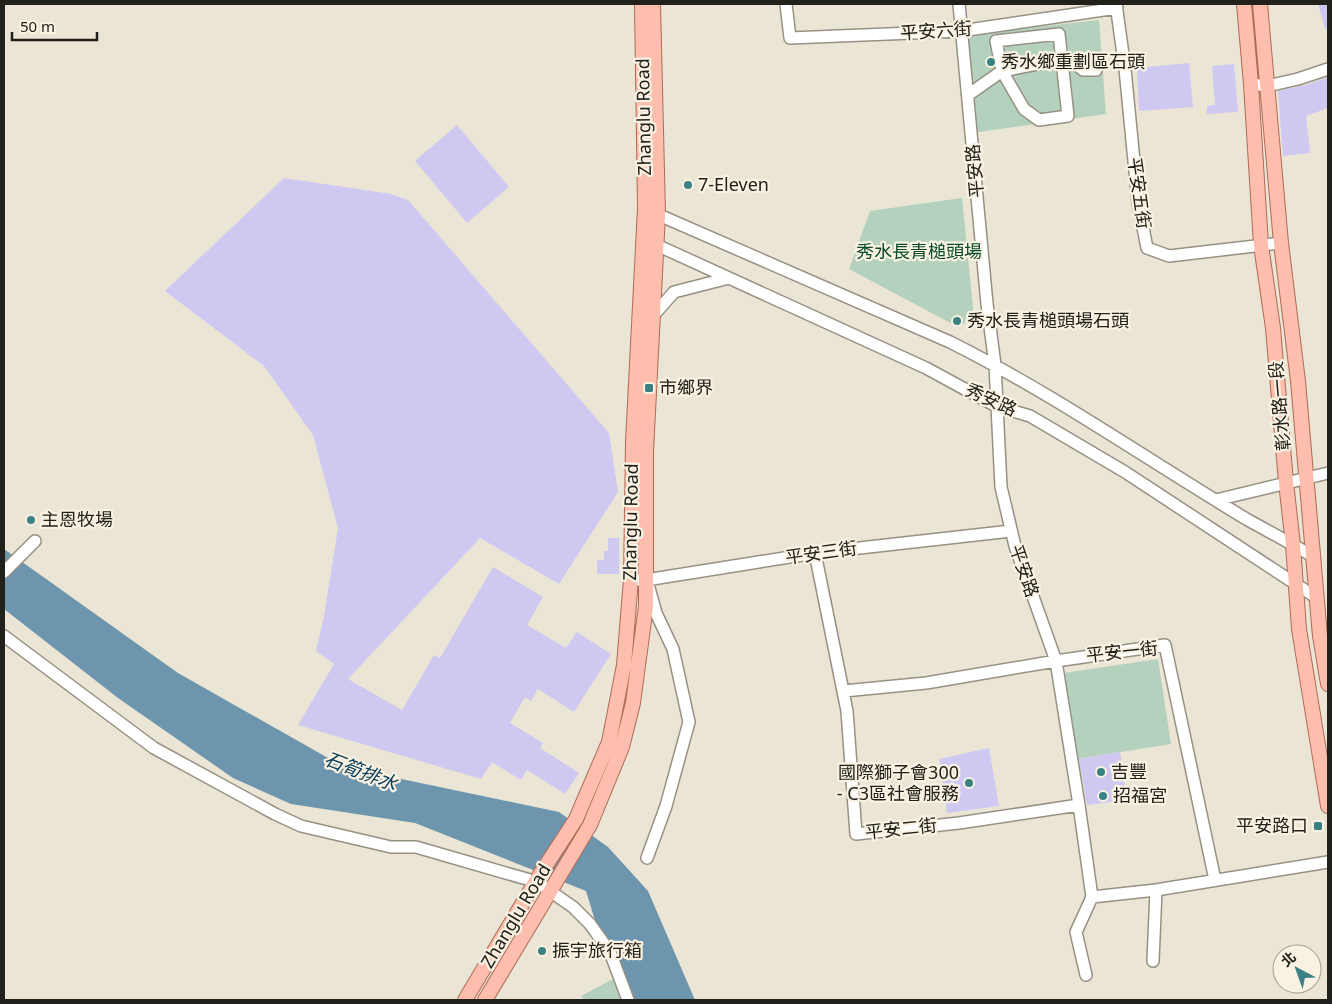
<svg xmlns="http://www.w3.org/2000/svg" width="1332" height="1004" font-family="'Noto Sans','Noto Sans TC',sans-serif">
<rect width="100%" height="100%" fill="#ebe5d5"/>
<path fill="#b4d1bd" d="M1099,20L1106,114L972,133L963,35Z
M962,198L974,317L958,327L849,269L870,211Z
M1158,659L1171,744L1077,759L1064,673Z
M619,976L629,1000H584L581,996Z"/>
<path fill="#6e95ae" d="M4,549L178,673L344,767L559,812L608,847L648,891L695,1000H626L597,927L586,891L415,823L291,804L233,778L118,698L4,609Z"/>
<path fill="#cfc9f2" d="M1318,4H1328V29H1325Z
M1189,63L1193,107L1139,111L1137,68Z
M1234,64L1238,112L1207,114V106L1215,105L1212,66Z
M1328,77V108L1306,116L1310,153L1283,156L1278,91L1306,85Z
M457,125L509,187L467,223L415,161Z
M284,178L391,194L408,200L609,433L618,492L559,584L480,538L348,679L402,710L434,655L440,658L493,567L543,597L527,625L566,648L577,632L611,654L574,712L538,689L531,701L525,697L510,723L543,743L540,748L579,773L565,794L527,770L521,780L492,762L481,779L298,725L334,664L316,651L324,616L338,528L313,435L264,366L165,291Z
M608,538H619V574H597V560H604V551H608Z
M989,748L999,806L947,813L939,759Z
M1120,752L1127,800L1087,805L1079,759Z"/>
<g fill="none" stroke-linecap="round" stroke-linejoin="round">
<g stroke="#979183" stroke-width="14">
<path id="minor" d="M786,4L790,38L961,31L1117,8
M959,4L987,304L995,365L1001,487L1015,546L1056,661L1079,805L1092,897L1156,890L1328,862
M1116,4L1125,69L1138,202L1147,248L1169,256L1281,243
M1059,34L1068,116L1039,120L1024,109L1002,71L996,41Z
M1251,84L1267,86L1298,79L1328,69
M968,95L1002,71L1063,59L1071,60L1083,70H1096
M652,212L950,342C1054,394 1149,461 1248,520C1270,532 1292,544 1314,557
M650,242L926,368L996,406L1030,416L1125,472L1317,598
M652,317L674,292L729,278
M1216,500L1328,473
M815,553L847,711L856,834L959,823L1079,805
M4,572L35,541
M639,580H646L815,553L1011,531
M4,636L154,748L275,814L301,826L391,847H416L537,882L573,907L590,924L610,952L628,1000
M844,691L926,683L1056,661L1165,645L1215,880
M647,858L666,806L689,722L673,649L656,613L649,588
M1153,961L1156,890
M1086,975L1076,932L1092,897"/>
</g>
<g stroke="#af6b56" stroke-width="16">
<path id="major" d="M1244,4L1251,84L1261,245L1273,328L1286,482L1293,545L1299,629L1328,806
M1260,4L1281,243L1298,381L1320,636L1328,684
M465,1000L539,876L576,819L609,742L624,665L631,579L633,442L645,208L642,4
M485,1000L590,825L622,747L633,703L646,606V452L658,214L653,4"/>
</g>
<use href="#minor" stroke="#fff" stroke-width="11"/>
<use href="#major" stroke="#fdbead" stroke-width="14"/>
</g>
<g fill="#398183" stroke="#f9f2e3" stroke-width="2">
<circle cx="991" cy="62" r="5"/>
<circle cx="688" cy="185" r="5"/>
<circle cx="957" cy="321" r="5"/>
<rect x="644" y="383" width="10" height="10" rx="2.5"/>
<circle cx="31" cy="520" r="5"/>
<circle cx="1101" cy="772" r="5"/>
<circle cx="969" cy="783" r="5"/>
<circle cx="1103" cy="796" r="5"/>
<rect x="1313" y="821" width="10" height="10" rx="2.5"/>
<circle cx="542" cy="951" r="5"/>
</g>
<g text-anchor="middle" stroke-width="4.5" stroke-linejoin="round" paint-order="stroke">
<g font-size="18" fill="#22201a" stroke="#f9f2e3">
<text transform="translate(936 31) rotate(-4)" y="6">平安六街</text>
<text transform="translate(644 117) rotate(-91)" y="6">Zhanglu Road</text>
<text transform="translate(975 171) rotate(-95)" y="6">平安路</text>
<text transform="translate(1139 193) rotate(82)" y="6">平安五街</text>
<text transform="translate(991 400) rotate(24)" y="6">秀安路</text>
<text transform="translate(1280 406) rotate(-95)" y="6">彰水路一段</text>
<text transform="translate(631 522) rotate(-89)" y="6">Zhanglu Road</text>
<text transform="translate(821 553) rotate(-8)" y="6">平安三街</text>
<text transform="translate(1024 571) rotate(71)" y="6">平安路</text>
<text transform="translate(1122 652) rotate(-6)" y="6">平安一街</text>
<text transform="translate(901 829) rotate(-6)" y="6">平安二街</text>
<text transform="translate(516 916) rotate(-59)" y="6">Zhanglu Road</text>
</g>
<g font-size="18" fill="#22201a" stroke="#f9f2e3" text-anchor="start">
<text x="1001" y="68">秀水鄉重劃區石頭</text>
<text x="698" y="191">7-Eleven</text>
<text x="967" y="327">秀水長青槌頭場石頭</text>
<text x="659" y="394">市鄉界</text>
<text x="41" y="526">主恩牧場</text>
<text x="1111" y="778">吉豐</text>
<text x="959" y="779" text-anchor="end">國際獅子會300<tspan x="959" dy="21">- C3區社會服務</tspan></text>
<text x="1113" y="802">招福宮</text>
<text x="1308" y="832" text-anchor="end">平安路口</text>
<text x="552" y="957">振宇旅行箱</text>
</g>
<g font-size="18" fill="#074b29" stroke="#f9f2e3">
<text x="919" y="258">秀水長青槌頭場</text>
</g>
<g font-size="19" font-style="italic" fill="#083d58" stroke="#f9f2e3">
<text transform="translate(361 771) rotate(21)" y="7">石筍排水</text>
</g>
</g>
<rect width="1332" height="1004" fill="none" stroke="#22201a" stroke-width="10"/>
<g transform="translate(1297 969) rotate(319)"><circle r="24" fill="#f9f2e3" stroke="#a39e93"/>
<path d="M0-4L9 19L0 12L-9 19Z" fill="#398183"/>
<text y="-8" font-size="14" font-weight="bold" text-anchor="middle" fill="#22201a">北</text>
</g>
<path d="M12 32v8h85v-8" fill="none" stroke="#22201a" stroke-width="2.5"/>
<text x="20" y="32" font-size="15" fill="#22201a" stroke="#f9f2e3" stroke-width="4" paint-order="stroke">50 m</text>
</svg>
